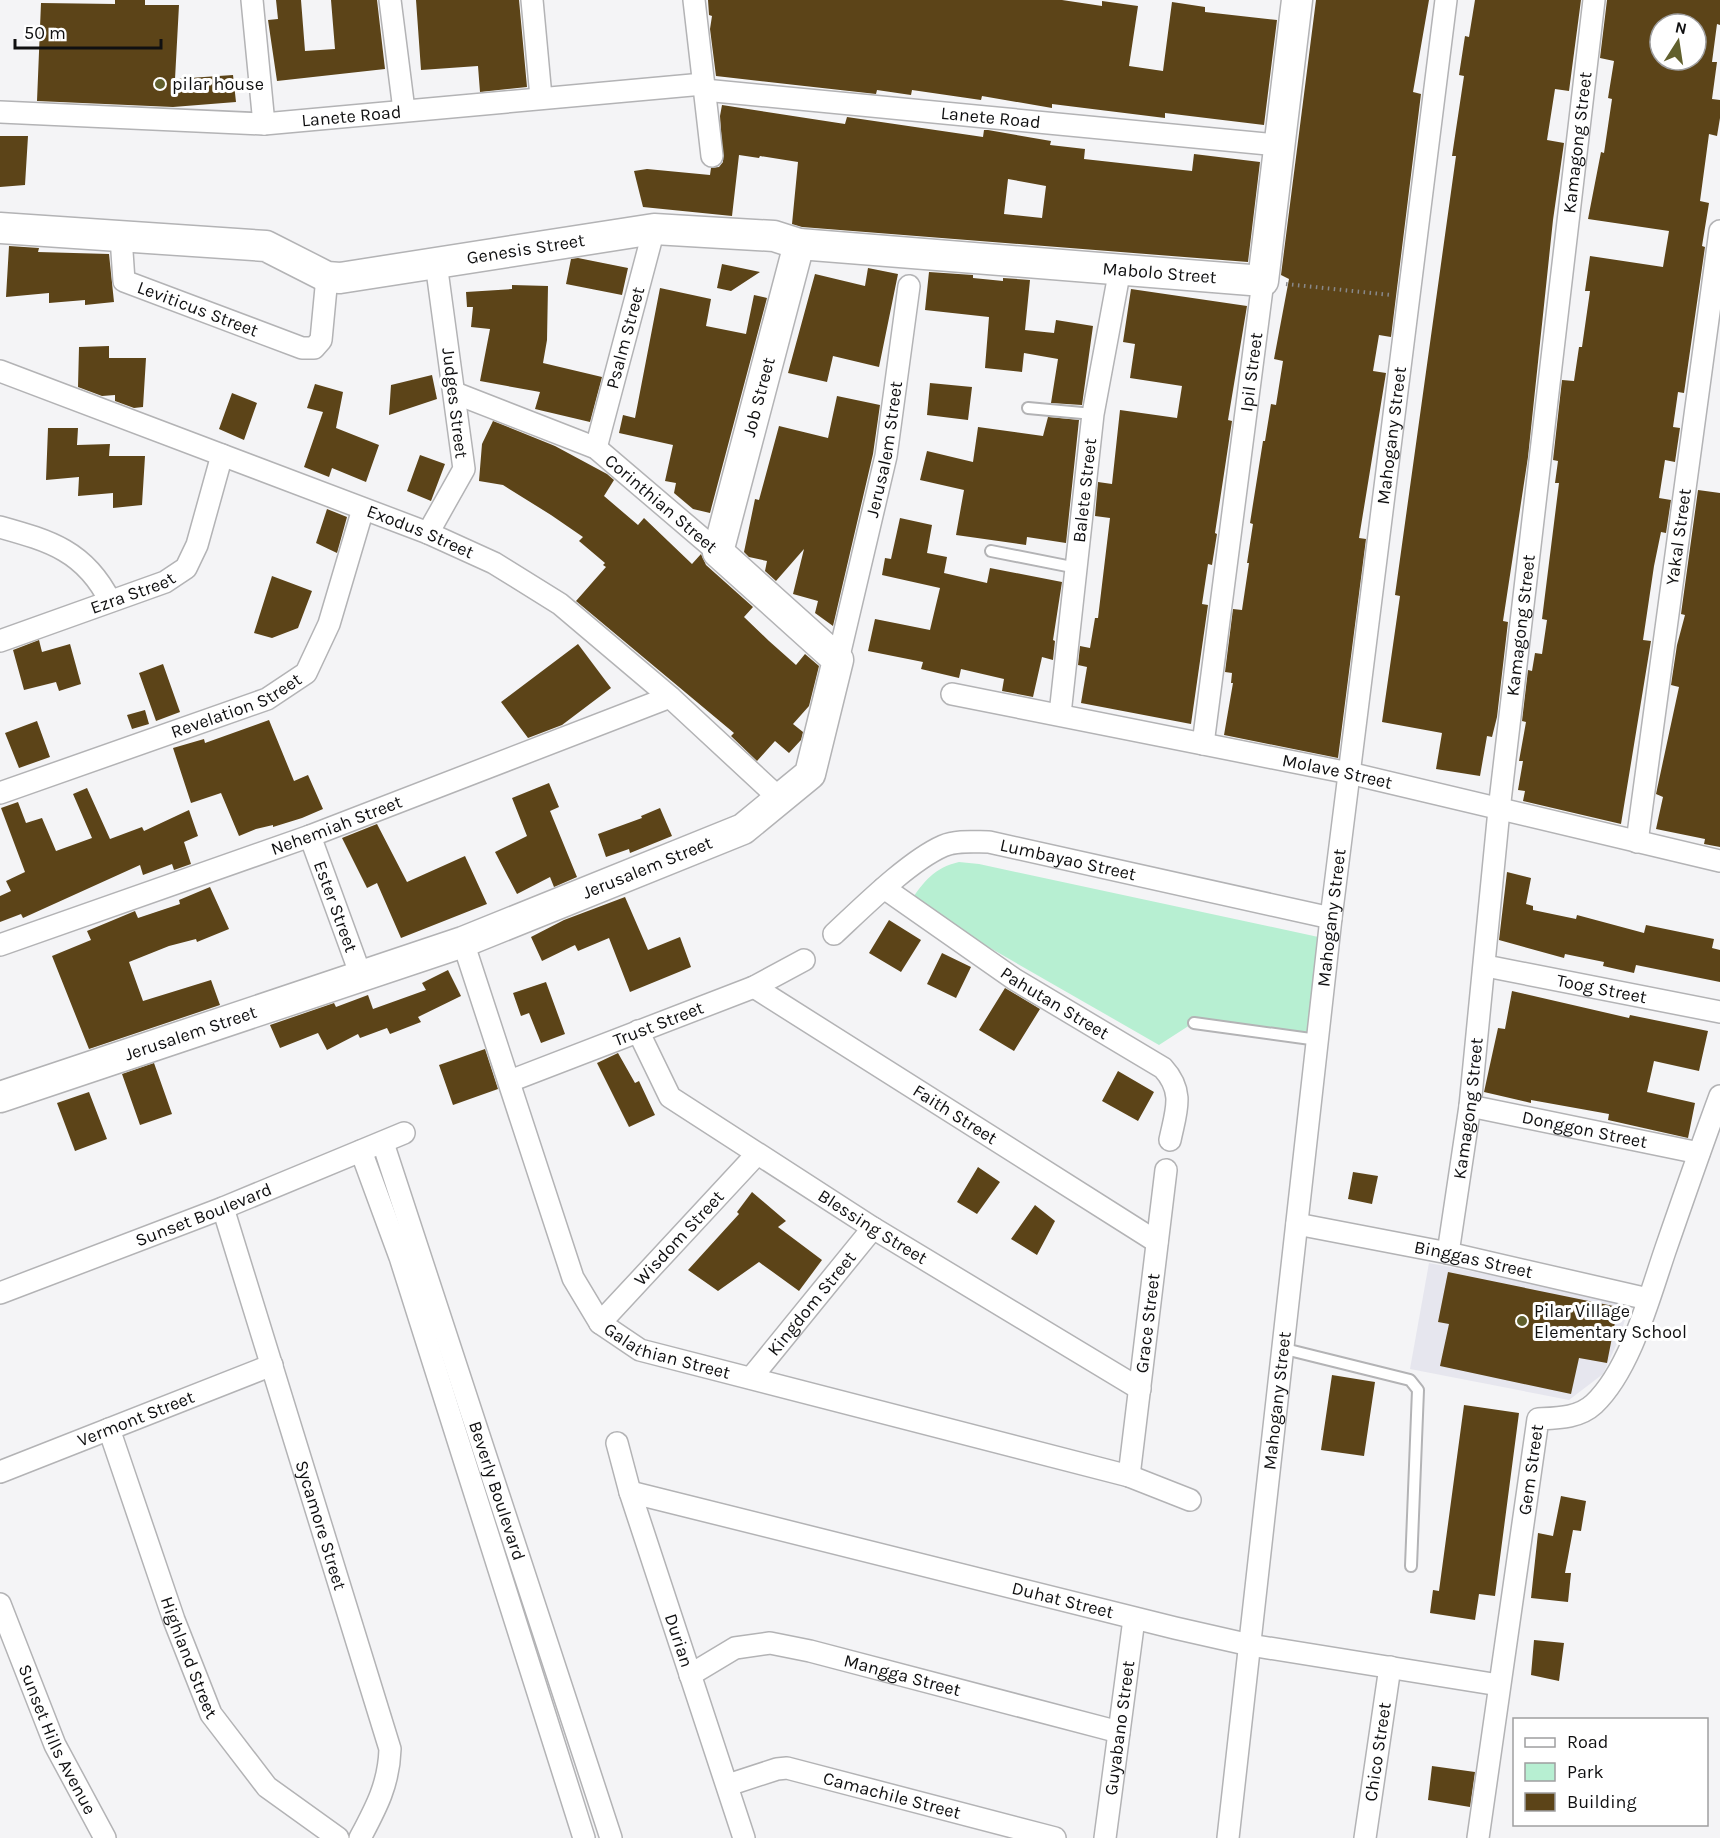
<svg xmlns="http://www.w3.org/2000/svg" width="1720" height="1838" font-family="Karla,sans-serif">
<rect width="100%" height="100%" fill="#f4f4f6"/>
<path fill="#e6e6ee" d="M1429,1263L1631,1302L1618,1341L1603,1374L1569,1400L1410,1369Z"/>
<path fill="#b7efd2" d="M959,862L979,864L1323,938L1312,1044L1190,1025L1159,1045L910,902C924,881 934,868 959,862Z"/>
<path fill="#5c4418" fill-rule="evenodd" d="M115,0H145V5H179L175,79L233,75L236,102L173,107L37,101L41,3L115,4Z
M276,0H301L305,51L335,49L331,0H377L385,69L277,81L268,20L278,19Z
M416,0H519L527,87L480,92L478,66L421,70Z
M708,0H1062L1102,6V1L1138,6L1129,66L1163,71L1172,2L1205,7V12L1277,20L1264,125L1165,113V118L1052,104V108L982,96L981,100L912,90L911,95L877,90L876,94L716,76L710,29L712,16L709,15Z
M1316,0H1429L1413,92L1421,94L1391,337L1379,335L1373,371L1386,373L1359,538L1366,539L1338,758L1224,735L1233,683H1231L1232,673L1225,672L1233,609L1242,610L1249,563H1247L1253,524L1250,523L1263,441H1265L1271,404L1276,405L1283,361L1274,359L1289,279L1281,275Z
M1475,0H1581L1569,91L1555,89L1547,140L1564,143L1553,220L1528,457L1503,621L1508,622L1497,717L1492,737L1487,736L1480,776L1436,769L1442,733L1382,722L1400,596L1395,595L1456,156H1452L1464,76L1459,75L1465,36L1469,37Z
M1607,0H1720V25L1717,24L1712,62H1717L1712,99L1720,100V118L1717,136L1709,134L1700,201L1709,203L1702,246L1705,247L1684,393L1678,392L1673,427L1680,428L1675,462L1665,460L1659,498L1671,500L1666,533L1661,532L1654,566L1643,640L1651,641L1621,824L1523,801L1525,791L1518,790L1523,761H1519L1526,722L1522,721L1528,670L1532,671L1535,653L1542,654L1547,620L1542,619L1559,483H1555L1558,461L1553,460L1562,380L1574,381L1579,347H1582L1590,291H1585L1590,256L1663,267L1669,231L1588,219L1601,152L1604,153L1612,99L1608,98L1614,61L1600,58ZM1660,24H1696V60H1660Z
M722,105L845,124L847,117L983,137L984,130H988L1051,141L1050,145L1085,149L1084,159L1192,171L1194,154L1260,162L1248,262L802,227L792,224L798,162L760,156L759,158L739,155L732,216L643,207L634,171L647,169L710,175L711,168L719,167L723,162L720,116ZM1008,179L1046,186L1042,218L1004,214Z
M0,136H28L25,185L0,187Z
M9,246L39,248L38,252L109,254L114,302L85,305V300L49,303V293L6,297Z
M578,258L628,268L622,295L566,284L571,259Z
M722,264L760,272L731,291L717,288Z
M868,268L898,274L879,367L833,356L827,382L788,373L815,274L865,286Z
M929,272L973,275V278L1003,281V278L1030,280L1025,330L1054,333L1056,320L1093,326L1082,405L1051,403L1058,359L1024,353L1022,372L985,368L989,317L925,310Z
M512,285L548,286L547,340L543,363L602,377L590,422L535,409L540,392L480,381L490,329L471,327L473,307H467L466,292L512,289Z
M660,288L711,299L706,326L746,334L754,295L767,298L710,513L693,509L674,493L676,483L665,481L673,445L619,433L623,415L635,418Z
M1131,289L1247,306L1228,420L1232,421L1215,533L1217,534L1212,565L1208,564L1202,604L1208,605L1191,724L1081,703L1087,667L1078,665L1080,646L1090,648L1095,618H1098L1110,518L1095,516L1098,482L1112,484L1120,410L1177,418L1182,386L1130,378L1135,344L1123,342Z
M109,346V358H146L143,407L134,408L115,401V395L102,396L78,387L79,347Z
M432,375L437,399L389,415L391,385Z
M930,383L972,387L968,420L927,415Z
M315,384L343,392L336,428L379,445L366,482L332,468L329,477L304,467L323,412L307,408Z
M232,393L257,403L244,440L219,429Z
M837,396L880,405L873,454L833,626L815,613L818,601L793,594L804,549L776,581L765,571L767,561L749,557L744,552L755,499L759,500L779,426L828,438Z
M1048,417L1079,420L1066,543L1027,537L1026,545L956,535L964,490L920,480L927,451L973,462L978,427L1043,436Z
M493,421L555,446L607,474L614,480L604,496L638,525L644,518L692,564L701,554L706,565L753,607L744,617L769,641L796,665L805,654L819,666L809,706L793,724L803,732L801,740L789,753L775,741L757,761L731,736L734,733L576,601L606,567L603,565L605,563L579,541L583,537L551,515L503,485L479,481L482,444Z
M48,428H78L77,445L110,444L109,456H145L142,505L113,508V493L78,496L79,477L46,480Z
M420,455L445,464L431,501L407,491Z
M1698,490L1720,493V847L1704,844L1705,839L1656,829L1663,797L1656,794L1679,687L1671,685L1677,645L1685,615L1681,614Z
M327,509L347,517L337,553L316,543Z
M900,518L932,525L927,553L947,557L944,573L987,583L990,568L1062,582L1053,640L1055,641L1053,660L1042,657L1033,697L1002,691L1004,679L961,669L959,678L921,669L923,662L868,651L875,619L930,630L940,588L882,575L885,558L891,559Z
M272,576L312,591L298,628L272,638L254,633Z
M39,640L42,652L70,644L81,684L59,691L56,682L24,690L13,650Z
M578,644L611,688L562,725L528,738L501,702Z
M163,664L180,712L156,721L139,673Z
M145,710L149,724L132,729L127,715Z
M269,720L294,781L308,775L323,809L302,818L273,827V825L256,829L239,836L221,793L191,803L173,748L204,739L205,743Z
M37,721L50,757L19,768L5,733Z
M549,783L559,807L550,811L577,877L554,887L550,877L517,894L495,852L527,836L512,798Z
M87,788L110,839L142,827L144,831L189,810L198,836L184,842L191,864L174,870L172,864L143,875L140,865L23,918L21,914L0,922V896L11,891L6,881L25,872L1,808L18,802L26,823L42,818L56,851L92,838L73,794Z
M660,808L672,836L630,853L629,849L606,857L598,834L642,818L641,816Z
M377,824L407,882L465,856L487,904L401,938L377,883L367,888L342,838Z
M1507,872L1531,878L1526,904L1533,906V910L1576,919L1577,915L1644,933L1646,925L1714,939L1712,948L1720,950V982L1636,965L1634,973L1603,966L1604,962L1565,954L1564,958L1499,940Z
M210,887L229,929L197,942L196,939L169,946L129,962L143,1001L211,980L220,1005L89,1049L52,956L91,940L87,931L135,911L138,918L180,904L179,900Z
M625,897L648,950L680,937L691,967L630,992L609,938L578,951L575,945L542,961L531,937L564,920Z
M889,920L921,940L901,972L869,953Z
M942,953L971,967L956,998L927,984Z
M448,970L461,996L418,1017L421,1022L390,1034L387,1028L360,1038L358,1034L327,1050L318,1033L280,1048L270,1025L334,1003L336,1007L368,995L373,1009L426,990L422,983Z
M546,982L565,1034L541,1043L529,1013L521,1016L513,993Z
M1005,988L1040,1009L1014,1051L979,1030Z
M1512,991L1629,1018L1630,1015L1708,1031L1699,1071L1654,1061L1647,1092L1695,1103L1688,1138L1608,1120L1609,1114L1531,1100V1103L1484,1092L1498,1028L1505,1029Z
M485,1049L498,1089L453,1105L439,1065Z
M618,1053L635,1083L639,1081L655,1115L629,1127L597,1063Z
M154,1063L172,1114L140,1125L122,1074Z
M1118,1071L1154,1092L1138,1121L1102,1101Z
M89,1092L107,1139L75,1151L57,1103Z
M978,1167L1000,1182L977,1214L957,1202Z
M1353,1172L1378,1176L1372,1204L1348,1199Z
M752,1192L786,1221L778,1227L822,1260L799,1291L759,1262L718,1291L688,1270L739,1214L737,1212Z
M1035,1205L1055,1221L1037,1255L1011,1239Z
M1448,1272L1618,1307L1607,1363L1579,1358L1571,1394L1440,1366L1449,1324L1438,1322Z
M1332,1375L1375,1382L1364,1456L1321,1450Z
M1464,1405L1519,1413L1495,1596L1479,1594L1475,1620L1430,1613L1433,1590L1439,1591Z
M1561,1496L1586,1501L1581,1531L1573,1530L1565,1573H1571L1568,1602L1531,1598L1538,1533L1553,1536Z
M1534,1640L1564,1643L1559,1681L1531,1675Z
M1432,1766L1475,1772L1470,1807L1428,1800Z"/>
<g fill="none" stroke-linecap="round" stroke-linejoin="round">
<g stroke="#b3b3b5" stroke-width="14">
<path id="lane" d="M1028,408L1093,414
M991,551L1077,568
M1194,1023L1318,1040
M1285,1349L1410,1380L1418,1390L1411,1566"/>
</g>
<g stroke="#b3b3b5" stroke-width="24">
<g id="street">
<path d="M252,0L264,124"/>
<path d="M390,0L404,110"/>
<path d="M532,0L541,97"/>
<path d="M694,0L712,156"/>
<path id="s1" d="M704,90L1277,145"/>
<path id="s2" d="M0,112L264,124L703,84"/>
<path id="s3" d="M121,237L124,281L302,348H314L321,340L327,277"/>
<path id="s4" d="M0,371L428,533L494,563L560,604L670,697L779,798"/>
<path id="s5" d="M455,393L596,448L718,552"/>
<path id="s6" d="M596,448L654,229"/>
<path d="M0,527C50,541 85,551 110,601"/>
<path d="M428,533L464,469L436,263"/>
<path id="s7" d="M0,641L165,582L186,568L197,545L222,455"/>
<path id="s8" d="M838,660L886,456L909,286"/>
<path id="s9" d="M952,694L1349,773L1720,861"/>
<path id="s10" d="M1060,714L1093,414L1120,269"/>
<path id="s11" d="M1203,744L1263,281"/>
<path id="s12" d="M0,793L267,699L306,673L329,624L363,509"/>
<path id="s13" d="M310,836L361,976"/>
<path id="s14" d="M1637,842L1720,231"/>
<path id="s15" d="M884,888L1014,979L1163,1068C1185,1092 1176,1111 1170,1140"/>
<path id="s16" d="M834,934C862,908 909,861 943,846C957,840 974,842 989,842L1331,918"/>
<path id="s17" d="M463,942L573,1278L600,1323L640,1350L1129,1476L1190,1500"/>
<path id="s18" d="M0,945L310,836L670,697"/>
<path id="s19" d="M1486,966L1720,1012"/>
<path id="s20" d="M754,987L1157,1242"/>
<path id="s21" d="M638,1031L670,1097L873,1228L1140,1389"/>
<path id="s22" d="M510,1081L754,987L804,960"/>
<path id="s23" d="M1470,1106L1699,1153"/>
<path id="s24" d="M383,1143L611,1838"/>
<path d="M361,1151L400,1257L584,1838"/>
<path id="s25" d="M223,1208L390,1749C389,1784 376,1808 360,1838"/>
<path id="s26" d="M1297,1224L1448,1253L1648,1299"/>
<path id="s27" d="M1448,1253L1470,1106L1499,810L1594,0"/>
<path id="s28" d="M0,1293L223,1208L404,1133"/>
<path id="s29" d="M600,1323L757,1154"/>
<path id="s30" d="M751,1378L873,1228"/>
<path id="s31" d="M109,1429L174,1620L211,1714L267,1787L338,1838"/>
<path id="s32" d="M617,1443L630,1492L744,1838"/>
<path id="s33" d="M0,1472L272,1365"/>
<path id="s34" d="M1129,1476L1166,1170"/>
<path id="s35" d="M630,1492L1175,1628L1250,1645L1499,1685"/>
<path id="s36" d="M0,1604L55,1745L105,1838"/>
<path id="s37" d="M690,1675L735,1648L770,1643L810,1651L1119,1732"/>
<path id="s38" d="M728,1785L777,1769L787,1768L1055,1838"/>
<path id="s39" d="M1105,1838L1134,1619"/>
<path id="s40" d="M1228,1838L1331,918L1446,0"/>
<path id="s41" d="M1365,1838L1390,1667"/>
<path id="s42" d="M1478,1838L1538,1419C1558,1418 1579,1418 1594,1404C1630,1370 1649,1298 1665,1251C1683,1199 1701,1147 1720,1096"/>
</g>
</g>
<g stroke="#b3b3b5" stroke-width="33">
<g id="secondary">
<path id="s43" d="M0,228L266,246L327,277L340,278L654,229L774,236L799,244L1263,281L1297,0"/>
<path id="s44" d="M0,1097L463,942L743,829L810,774L838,660L718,552L799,244"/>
</g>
</g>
<path stroke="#89898b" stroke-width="4" stroke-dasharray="1.5 4.5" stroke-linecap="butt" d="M1286,284L1391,295"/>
<use href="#lane" stroke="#fff" stroke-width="10"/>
<use href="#street" stroke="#fff" stroke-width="21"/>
<use href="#secondary" stroke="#fff" stroke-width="30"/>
</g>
<g fill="#61602d" stroke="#fff" stroke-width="2">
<circle cx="160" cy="84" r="6"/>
<circle cx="1522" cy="1321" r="6"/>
</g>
<g text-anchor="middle" stroke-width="6" stroke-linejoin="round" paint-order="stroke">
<g font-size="18" fill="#101011" stroke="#fff" text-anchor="start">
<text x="172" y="90">pilar house</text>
<text x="1534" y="1317">Pilar Village<tspan x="1534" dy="21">Elementary School</tspan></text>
</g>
<g font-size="18" fill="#101011" stroke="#fff">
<text dy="6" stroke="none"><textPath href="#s2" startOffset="352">Lanete Road</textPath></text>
<text dy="6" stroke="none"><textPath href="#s1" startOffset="288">Lanete Road</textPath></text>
<text dy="6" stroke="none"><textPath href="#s27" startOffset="1118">Kamagong Street</textPath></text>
<text dy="6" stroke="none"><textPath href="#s43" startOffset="536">Genesis Street</textPath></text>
<text dy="6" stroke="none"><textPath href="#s43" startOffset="1174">Mabolo Street</textPath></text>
<text dy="6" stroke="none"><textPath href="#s3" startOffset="123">Leviticus Street</textPath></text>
<text dy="6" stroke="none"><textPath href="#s6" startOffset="114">Psalm Street</textPath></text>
<text dy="6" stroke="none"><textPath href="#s11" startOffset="375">Ipil Street</textPath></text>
<text dy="6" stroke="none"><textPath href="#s44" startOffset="1316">Job Street</textPath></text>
<text transform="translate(455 403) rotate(83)" y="6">Judges Street</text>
<text dy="6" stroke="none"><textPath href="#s40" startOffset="1412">Mahogany Street</textPath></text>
<text dy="6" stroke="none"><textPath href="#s8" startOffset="216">Jerusalem Street</textPath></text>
<text dy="6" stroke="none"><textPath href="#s10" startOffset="225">Balete Street</textPath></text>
<text dy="6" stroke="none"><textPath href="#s5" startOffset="237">Corinthian Street</textPath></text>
<text dy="6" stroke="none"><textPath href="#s4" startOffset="450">Exodus Street</textPath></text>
<text dy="6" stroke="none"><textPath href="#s14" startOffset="308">Yakal Street</textPath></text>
<text dy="6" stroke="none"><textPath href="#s7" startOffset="141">Ezra Street</textPath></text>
<text dy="6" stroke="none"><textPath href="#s27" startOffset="632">Kamagong Street</textPath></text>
<text dy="6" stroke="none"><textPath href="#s12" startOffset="252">Revelation Street</textPath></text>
<text dy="6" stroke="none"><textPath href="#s9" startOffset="393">Molave Street</textPath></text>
<text dy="6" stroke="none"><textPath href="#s18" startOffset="357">Nehemiah Street</textPath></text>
<text dy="6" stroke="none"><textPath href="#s16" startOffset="268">Lumbayao Street</textPath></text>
<text dy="6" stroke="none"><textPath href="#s44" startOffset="687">Jerusalem Street</textPath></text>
<text dy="6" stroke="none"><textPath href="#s13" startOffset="75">Ester Street</textPath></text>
<text dy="6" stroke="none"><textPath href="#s40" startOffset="926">Mahogany Street</textPath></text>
<text dy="6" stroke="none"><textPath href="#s19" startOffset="118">Toog Street</textPath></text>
<text dy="6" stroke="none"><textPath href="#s15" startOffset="206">Pahutan Street</textPath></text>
<text dy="6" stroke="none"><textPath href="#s22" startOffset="159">Trust Street</textPath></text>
<text dy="6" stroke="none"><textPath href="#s44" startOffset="201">Jerusalem Street</textPath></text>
<text dy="6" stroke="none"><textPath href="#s27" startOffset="146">Kamagong Street</textPath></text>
<text dy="6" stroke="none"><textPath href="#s20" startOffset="238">Faith Street</textPath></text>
<text dy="6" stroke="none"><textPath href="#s23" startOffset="117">Donggon Street</textPath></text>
<text dy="6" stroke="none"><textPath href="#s28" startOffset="218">Sunset Boulevard</textPath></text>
<text dy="6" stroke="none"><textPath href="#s21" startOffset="314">Blessing Street</textPath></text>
<text dy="6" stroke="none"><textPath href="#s29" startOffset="116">Wisdom Street</textPath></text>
<text dy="6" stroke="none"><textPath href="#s26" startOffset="180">Binggas Street</textPath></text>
<text dy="6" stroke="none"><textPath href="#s30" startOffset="96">Kingdom Street</textPath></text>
<text dy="6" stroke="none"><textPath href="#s34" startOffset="154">Grace Street</textPath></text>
<text dy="6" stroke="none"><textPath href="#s17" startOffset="480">Galathian Street</textPath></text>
<text dy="6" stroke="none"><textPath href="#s40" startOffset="440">Mahogany Street</textPath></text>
<text dy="6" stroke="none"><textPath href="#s33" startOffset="146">Vermont Street</textPath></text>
<text dy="6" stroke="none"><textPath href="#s42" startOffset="372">Gem Street</textPath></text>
<text dy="6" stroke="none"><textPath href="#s24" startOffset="366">Beverly Boulevard</textPath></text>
<text dy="6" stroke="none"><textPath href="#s25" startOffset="332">Sycamore Street</textPath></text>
<text dy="6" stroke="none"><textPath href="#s35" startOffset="446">Duhat Street</textPath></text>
<text dy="6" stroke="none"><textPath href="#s32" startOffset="207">Durian</textPath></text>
<text dy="6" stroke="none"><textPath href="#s31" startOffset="242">Highland Street</textPath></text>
<text dy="6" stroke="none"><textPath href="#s37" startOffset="224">Mangga Street</textPath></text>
<text dy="6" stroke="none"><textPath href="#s39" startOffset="111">Guyabano Street</textPath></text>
<text dy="6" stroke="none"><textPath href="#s36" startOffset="147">Sunset Hills Avenue</textPath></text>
<text dy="6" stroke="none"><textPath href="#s41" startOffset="87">Chico Street</textPath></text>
<text dy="6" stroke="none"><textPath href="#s38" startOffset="170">Camachile Street</textPath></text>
</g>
</g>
<rect x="1513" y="1718" width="195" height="108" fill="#ffffff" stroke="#9f9fa0" stroke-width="1.5"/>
<rect x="1525" y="1738" width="30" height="9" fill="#ffffff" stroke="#9f9fa0" stroke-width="1.5"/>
<text x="1567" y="1748" font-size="18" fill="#101011">Road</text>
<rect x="1525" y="1763" width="30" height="18" fill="#b7efd2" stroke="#9f9fa0" stroke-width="1.5"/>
<text x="1567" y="1778" font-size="18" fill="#101011">Park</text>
<rect x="1525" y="1793" width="30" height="18" fill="#5c4418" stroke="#9f9fa0" stroke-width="1.5"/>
<text x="1567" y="1808" font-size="18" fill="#101011">Building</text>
<g transform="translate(1678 42) rotate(12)"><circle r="28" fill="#ffffff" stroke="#9f9fa0" stroke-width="1.5"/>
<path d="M0-4.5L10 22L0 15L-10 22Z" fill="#61602d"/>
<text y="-9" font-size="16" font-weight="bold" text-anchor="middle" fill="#101011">N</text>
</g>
<path d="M15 39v9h146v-9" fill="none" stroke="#101011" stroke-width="3"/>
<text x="24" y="39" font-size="18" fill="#101011" stroke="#ffffff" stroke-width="4.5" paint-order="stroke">50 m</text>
</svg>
